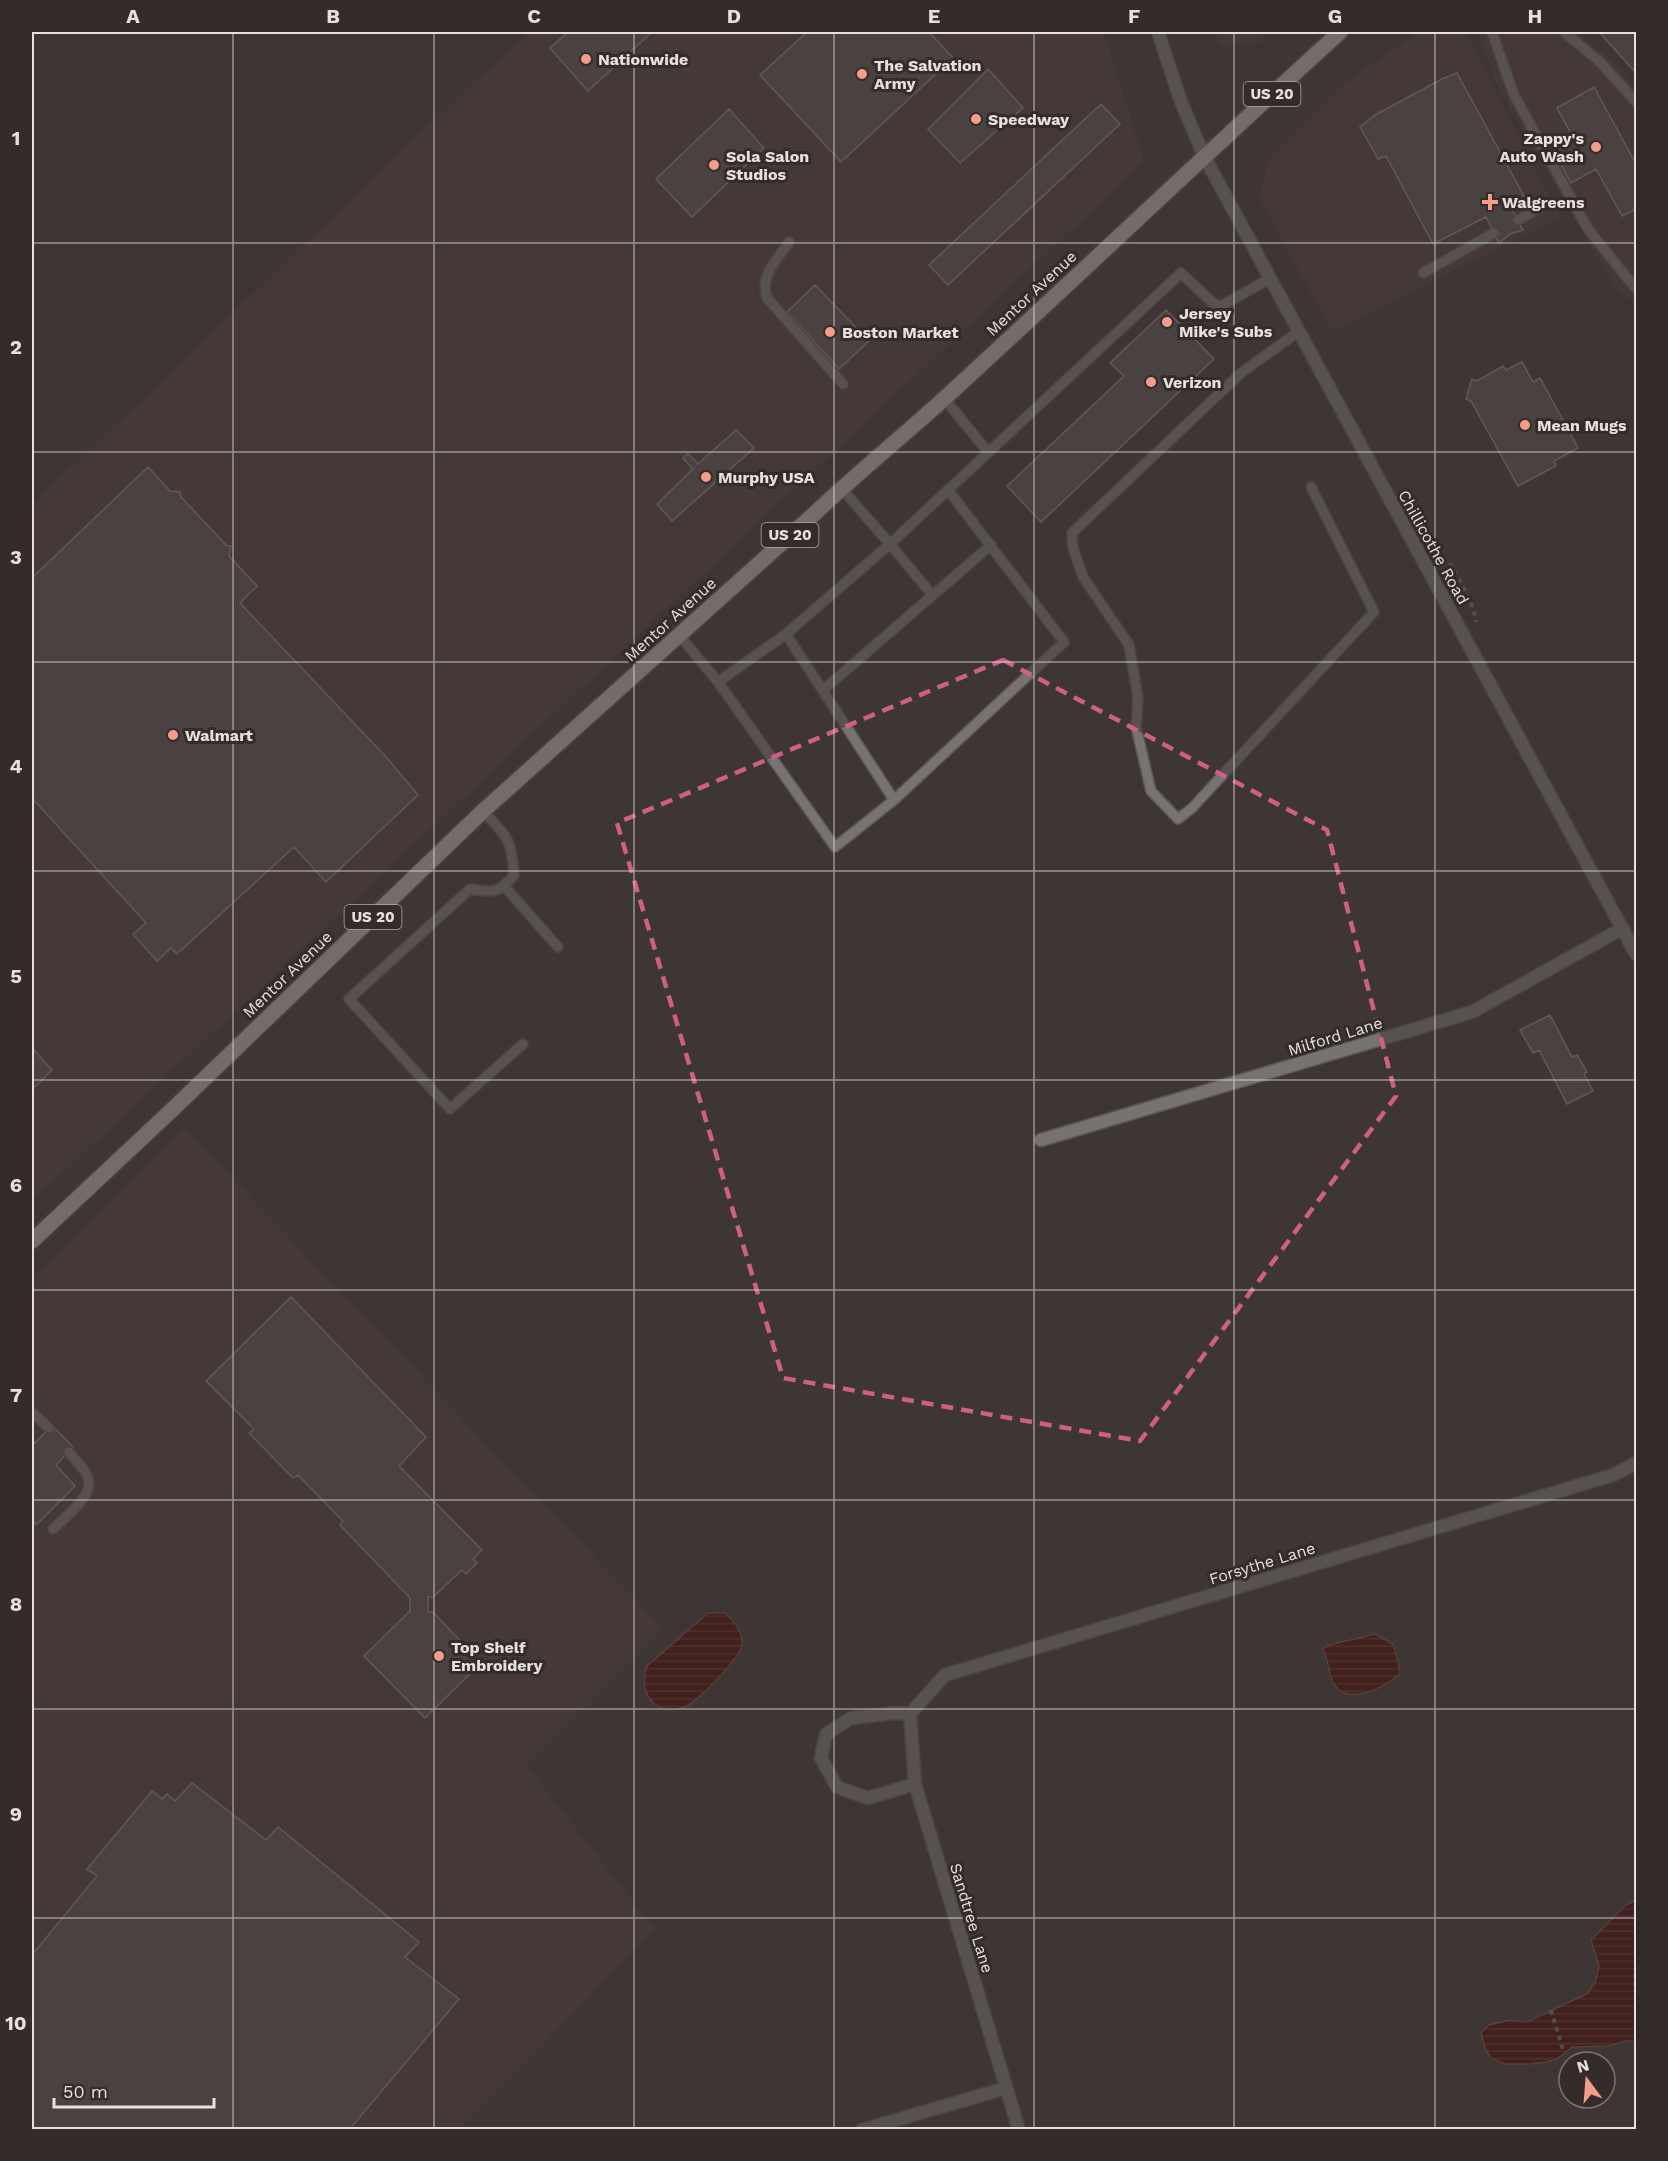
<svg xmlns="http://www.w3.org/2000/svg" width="1668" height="2161" font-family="'Work Sans',sans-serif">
<defs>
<pattern id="water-rules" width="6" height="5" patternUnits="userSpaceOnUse" patternTransform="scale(1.5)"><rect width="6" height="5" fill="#470601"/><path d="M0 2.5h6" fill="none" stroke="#622a26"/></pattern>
</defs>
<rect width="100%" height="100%" fill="#3e3634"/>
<path fill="#4c3d3a" d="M530,32H1104L1144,162L32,1201V505L483,74Z
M1209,32H1270L1260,42L1225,47Z
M1418,32H1465L1560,217L1332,331L1259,198L1269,159L1343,85Z
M1477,32H1577L1618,67L1636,90V302L1618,292L1500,91Z
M183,1127L663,1629L527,1766L655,1930L460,2129L32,2130V1279Z"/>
<path fill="url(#water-rules)" stroke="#774844" stroke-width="1.5" d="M708,1613H725C734,1621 744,1632 742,1645C740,1658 695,1705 682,1708C653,1716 638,1691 647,1666Z
M1375,1634L1393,1644L1399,1665L1400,1674C1384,1687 1348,1707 1334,1684C1327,1673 1330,1659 1322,1649L1329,1645Z
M1636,1900V2041H1626L1608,2046L1572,2047L1557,2059L1547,2062L1529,2064H1504L1491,2058L1485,2048L1481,2033L1489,2025L1510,2020L1527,2022L1587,1994L1595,1983L1599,1966L1591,1940L1626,1905Z"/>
<path fill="#59504f" stroke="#8c8381" stroke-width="1.5" d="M568,32H652L588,91L550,48Z
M807,32H929L953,58L841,162L760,75Z
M1599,32H1636V73Z
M988,69L1023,108L960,163L928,129Z
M1457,73L1524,196L1509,204L1523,230L1510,234L1499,243L1486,217L1433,244L1386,156L1378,159L1360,127L1375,115L1442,79Z
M1594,87L1636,164V209L1622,216L1596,169L1571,183L1554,152L1575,141L1557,108Z
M1101,104L1120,124L948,285L929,265Z
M729,109L764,148L692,217L656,179Z
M815,285L869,341L839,369L787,312Z
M1166,310L1214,359L1041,522L1007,486L1124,376L1110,363Z
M1522,362L1533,382L1540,378L1578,448L1554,461L1556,466L1518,486L1471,401L1466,399L1472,379L1477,381L1503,366L1506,370Z
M736,430L754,448L672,521L657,504L693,469L683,458L688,453L698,464Z
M148,467L170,491L180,492L181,497L227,546H231L229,556L257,586L240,603L387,758L418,795L326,882L294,847L177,954L171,948L157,961L133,934L146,923L32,798V578Z
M1550,1015L1572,1057L1577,1055L1587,1072L1584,1074L1593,1091L1567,1104L1539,1050L1533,1053L1520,1030Z
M32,1048L52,1070L32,1090Z
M291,1297L426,1437L399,1466L482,1550L473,1559L477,1563L466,1574L462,1570L433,1597H428V1612H433L481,1663L425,1718L364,1656L410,1611V1598L340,1525L343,1521L298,1475L293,1478L249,1433L254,1429L206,1381Z
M52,1425L73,1447L56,1465L75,1486L36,1525L32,1520V1439L35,1443Z
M192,1783L266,1840L278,1827L419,1942L405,1957L459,1999L349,2130H32V1955L97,1876L87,1869L152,1791L162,1799L167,1794L175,1801Z"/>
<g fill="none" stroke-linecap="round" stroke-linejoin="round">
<g stroke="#5c5553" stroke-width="12">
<path id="service" d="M1492,32L1514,95L1588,229L1636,289
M1564,32L1600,62L1636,102
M1518,220L1546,204
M789,242C778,259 759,276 767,298L843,384
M1423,273L1494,233
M1298,332L1241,373L1072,533L1073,548L1083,577L1129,645L1138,698L1136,727L1151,791L1178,819L1192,808L1374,612L1311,487
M944,398L988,452
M841,488L890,544L1181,273L1213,303L1221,306L1269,279
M932,595L890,544L786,634L894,800L1064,642L948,490
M679,635L718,682L835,847L894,800
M718,682L786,634
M823,690L991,545
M483,811C507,837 512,839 514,875C500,893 492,893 470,889L349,999L450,1109L523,1044
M505,887L558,947
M32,1412L49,1428
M53,1529C65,1517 97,1494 87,1475C83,1467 74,1459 69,1452"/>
</g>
<g stroke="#5c5553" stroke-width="15">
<path id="minor" d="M1041,1140L1472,1012L1623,928
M910,1714L945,1675L1613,1475L1636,1463
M910,1714L915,1784L1019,2130
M910,1714L895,1713L851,1718L826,1734L821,1758L837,1787L868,1798L915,1784
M862,2130L1006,2088"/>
</g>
<g stroke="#5c5553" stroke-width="15">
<path id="tertiary" d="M1158,32L1181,102L1204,156L1636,954"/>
</g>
<g stroke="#5c5553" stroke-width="18">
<path id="primary" d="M32,1241L174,1108L483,811L813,515C856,474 902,437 946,397C1078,276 1208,152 1340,32"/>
</g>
<path stroke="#706967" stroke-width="4" stroke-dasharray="4.5 4.5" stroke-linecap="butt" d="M1450,563L1469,598L1476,619V622
M1551,2010L1564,2053"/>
<use href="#service" stroke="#777372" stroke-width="9"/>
<use href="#minor" stroke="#777372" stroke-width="12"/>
<use href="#tertiary" stroke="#777372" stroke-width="12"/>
<use href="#primary" stroke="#b5adab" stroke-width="15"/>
</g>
<path d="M0 0H1668V2161H0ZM1003,660L1327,830L1396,1096L1140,1441L783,1378L617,823Z" fill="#3e3634" fill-opacity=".55" fill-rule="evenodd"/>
<path fill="none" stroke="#cf5e89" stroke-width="4.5" stroke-dasharray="12 8" stroke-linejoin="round" d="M1003,660L1327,830L1396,1096L1140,1441L783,1378L617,823Z"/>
<path fill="none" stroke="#e6e1df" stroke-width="1.5" stroke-opacity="0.55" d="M233,32V2130M434,32V2130M634,32V2130M834,32V2130M1034,32V2130M1234,32V2130M1435,32V2130M32,243H1636M32,452H1636M32,662H1636M32,871H1636M32,1080H1636M32,1290H1636M32,1500H1636M32,1709H1636M32,1918H1636"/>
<g fill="#f49d8c" stroke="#332c2a" stroke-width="2">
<circle cx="586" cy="59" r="6"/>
<circle cx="862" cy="74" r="6"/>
<circle cx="976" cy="119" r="6"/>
<circle cx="1596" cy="147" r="6"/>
<circle cx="714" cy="165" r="6"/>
<path d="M1487 193h6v6h6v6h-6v6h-6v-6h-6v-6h6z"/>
<circle cx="1167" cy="322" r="6"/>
<circle cx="830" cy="332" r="6"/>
<circle cx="1151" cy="382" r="6"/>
<circle cx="1525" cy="425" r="6"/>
<circle cx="706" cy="477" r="6"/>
<circle cx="173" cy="735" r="6"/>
<circle cx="439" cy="1656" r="6"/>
</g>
<g text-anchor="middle" stroke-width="6" stroke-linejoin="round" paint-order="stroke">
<g fill="#332c2a" stroke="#b0aba9" stroke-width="1.5">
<rect x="1243.5" y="82" width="57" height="24" rx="4.5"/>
<rect x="761.5" y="523" width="57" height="24" rx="4.5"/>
<rect x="344.5" y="905" width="57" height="24" rx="4.5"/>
</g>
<g font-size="15" font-weight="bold" fill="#e6e1df">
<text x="1272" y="99">US 20</text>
<text x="790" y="540">US 20</text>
<text x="373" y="922">US 20</text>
</g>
<g font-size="16" font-weight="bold" fill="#e6e1df" stroke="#332c2a" text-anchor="start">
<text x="598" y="65">Nationwide</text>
<text x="874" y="71">The Salvation<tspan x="874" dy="18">Army</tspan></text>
<text x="988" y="125">Speedway</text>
<text x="1584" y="144" text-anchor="end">Zappy's<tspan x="1584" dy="18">Auto Wash</tspan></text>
<text x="726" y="162">Sola Salon<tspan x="726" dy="18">Studios</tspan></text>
<text x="1502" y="208">Walgreens</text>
<text x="1179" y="319">Jersey<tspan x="1179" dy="18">Mike's Subs</tspan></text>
<text x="842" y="338">Boston Market</text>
<text x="1163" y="388">Verizon</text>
<text x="1537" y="431">Mean Mugs</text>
<text x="718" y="483">Murphy USA</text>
<text x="185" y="741">Walmart</text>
<text x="451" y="1653">Top Shelf<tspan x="451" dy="18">Embroidery</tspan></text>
</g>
<g font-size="16" fill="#e6e1df" stroke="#332c2a">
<text transform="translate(1031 293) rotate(-43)" y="6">Mentor Avenue</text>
<text transform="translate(1434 547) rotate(61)" y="6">Chillicothe Road</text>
<text transform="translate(670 619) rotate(-42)" y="6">Mentor Avenue</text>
<text transform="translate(287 974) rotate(-44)" y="6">Mentor Avenue</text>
<text transform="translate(1335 1036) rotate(-17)" y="6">Milford Lane</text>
<text transform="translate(1262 1563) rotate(-17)" y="6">Forsythe Lane</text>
<text transform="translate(972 1918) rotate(73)" y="6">Sandtree Lane</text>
</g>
</g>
<rect width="1668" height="2161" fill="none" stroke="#332c2a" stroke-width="66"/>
<g transform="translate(1587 2080) rotate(344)"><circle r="28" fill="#332c2a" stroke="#7b7472" stroke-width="1.5"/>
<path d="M0-4.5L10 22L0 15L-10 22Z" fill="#f49d8c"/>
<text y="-9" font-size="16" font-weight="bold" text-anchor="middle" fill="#e6e1df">N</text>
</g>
<path d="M54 2098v9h160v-9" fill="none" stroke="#e6e1df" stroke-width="3"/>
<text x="63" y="2098" font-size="18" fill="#e6e1df" stroke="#332c2a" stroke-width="4.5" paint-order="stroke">50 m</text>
<rect x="33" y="33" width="1602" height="2095" fill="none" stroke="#e6e1df" stroke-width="2"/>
<g font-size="20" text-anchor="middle" font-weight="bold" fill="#e6e1df">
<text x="133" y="23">A</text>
<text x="333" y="23">B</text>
<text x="534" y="23">C</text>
<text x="734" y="23">D</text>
<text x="934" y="23">E</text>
<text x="1134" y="23">F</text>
<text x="1335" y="23">G</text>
<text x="1535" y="23">H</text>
<text x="16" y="145">1</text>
<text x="16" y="354">2</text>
<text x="16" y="564">3</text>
<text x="16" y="773">4</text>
<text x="16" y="983">5</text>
<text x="16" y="1192">6</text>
<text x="16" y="1402">7</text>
<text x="16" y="1611">8</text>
<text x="16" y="1821">9</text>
<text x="16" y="2030">10</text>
</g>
</svg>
